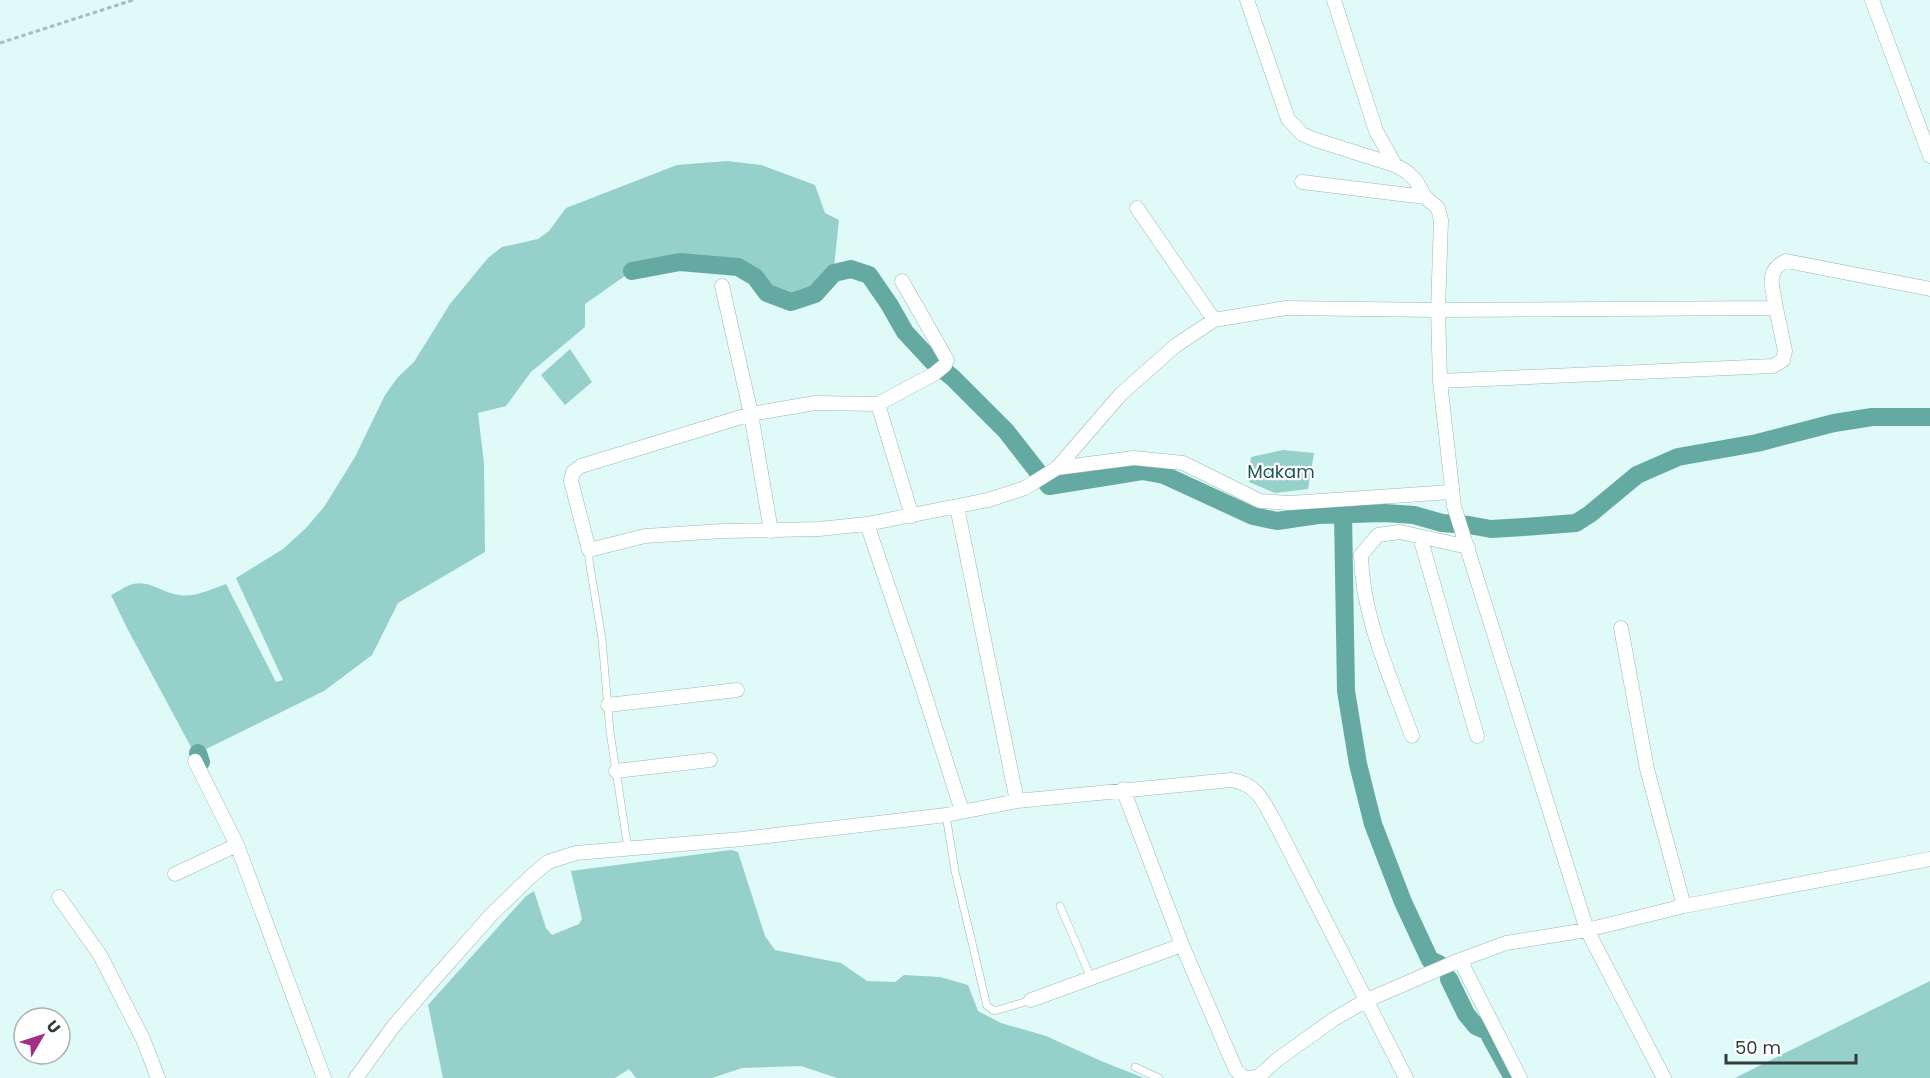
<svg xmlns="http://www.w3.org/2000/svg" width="1930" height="1078" font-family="Poppins,sans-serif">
<rect width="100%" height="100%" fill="#dffaf7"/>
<path fill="#96d0ca" d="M727,161L761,165L815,185L825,213L839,220L834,267L811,289L790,295L770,284L758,269L738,261L680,256L631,266L632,271L585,304V327L531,372L506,406L478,413L484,463L485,552L398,603L372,655L324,691L198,753L191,747L127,628L111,595C118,592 125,586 133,584C149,580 163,593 179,595C193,598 212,589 226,584L276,682L283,680L236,578L283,549L306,528L324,507L355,457L385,395L398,377L414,362L450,304L488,258L502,247L538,239L549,231L566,208L677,165Z
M570,349L592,382L565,405L541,375Z
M1283,450L1314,453L1308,489L1275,493L1249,482L1251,457Z
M731,850L738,852L765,936L775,950L841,963L867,981L895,982L904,975L940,977L968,985L978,1011L1001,1023L1046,1036L1101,1061L1144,1078H837L801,1066L742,1068L712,1078H636L629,1069L615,1078H443L428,1005L526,896L534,891L546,928L552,935L579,924L582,919L571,871Z
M1930,981V1078H1735Z"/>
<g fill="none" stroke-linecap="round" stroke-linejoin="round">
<path stroke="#65a9a3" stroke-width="18" d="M632,271L680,262L738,267L755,277L767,293L791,302L815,294L834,273L851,269L869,275L889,304L905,332L931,360L953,378L1006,431L1049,486L1142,471L1164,475L1253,516L1277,521L1318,515L1385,513L1414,515L1442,523L1469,525L1491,529L1524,527L1576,523L1590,514L1637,475L1678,457L1757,443L1834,423L1872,417H1930
M1343,514L1346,691L1358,764L1373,824L1403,902L1430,960L1439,964
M198,753L201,762
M1449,979L1466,1014L1476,1026L1487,1031L1513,1078"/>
<g stroke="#9eb7b4" stroke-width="8">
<path id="service" d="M589,550V560L602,639L610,732L628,849
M946,815L955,871L987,1006L995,1011L1031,1000
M1060,906L1091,978
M1135,1067L1159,1078"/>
</g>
<g stroke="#9eb7b4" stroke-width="15">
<path id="minor" d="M1247,0L1288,119L1302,134L1313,139L1395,165
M1334,0L1376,131L1395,165L1407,172L1416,181L1425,197
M1872,0L1930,156
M1137,208L1214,320
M902,281L947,360L945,365L934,374L878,404L815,403L751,414L581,466L573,472L571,481L589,550L645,536L723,531L819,529L867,524L988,500L1025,488L1057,468L1121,394L1175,346L1214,320L1286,308L1438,310L1441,220L1438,208L1425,197L1302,182
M722,286L751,414L771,531
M1440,381L1773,366L1783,360L1785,351L1776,308
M878,404L912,516
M1057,468L1134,458L1183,463L1260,501L1290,503L1451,492
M957,507L1017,801
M867,524L920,680L962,811
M1420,537L1477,736
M1621,628L1647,769L1684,906
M608,705L737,690
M1412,736C1391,678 1362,617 1361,555L1378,535L1400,532L1468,547
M195,761L237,845L324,1078
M616,771L710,760
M1123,789L1182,945L1236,1070L1244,1078
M175,874L237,845
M59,897L100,955L143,1039L158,1078
M1460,960L1520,1078
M1031,1000L1182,945
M356,1078L393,1027L429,985L491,915L530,877L548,862L576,853L742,839L946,815L1017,801L1231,780C1259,784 1264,804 1277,826L1406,1078
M1245,1078L1258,1077L1278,1059L1334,1019L1365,1001L1460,960L1506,943L1587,930L1684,906L1930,859
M1664,1078L1587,930L1454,506L1440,381L1438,310L1776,308C1773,288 1764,271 1786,261L1930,289"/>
</g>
<path stroke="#a7bdbb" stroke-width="3" stroke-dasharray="4.5 3" stroke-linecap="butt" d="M0,43L133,0"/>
<use href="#service" stroke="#fff" stroke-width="7"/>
<use href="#minor" stroke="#fff" stroke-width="14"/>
</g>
<g text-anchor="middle" stroke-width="4.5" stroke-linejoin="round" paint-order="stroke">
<g font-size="18" fill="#1e5854" stroke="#fff">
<text x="1281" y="478">Makam</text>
</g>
</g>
<g transform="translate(42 1036) rotate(51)"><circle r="28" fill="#ffffff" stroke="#adb1b0" stroke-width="1.5"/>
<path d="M0-4.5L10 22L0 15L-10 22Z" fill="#a32e88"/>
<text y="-9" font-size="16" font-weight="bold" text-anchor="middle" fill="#313b3a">U</text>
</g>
<path d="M1726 1054v9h130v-9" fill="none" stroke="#313b3a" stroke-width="3"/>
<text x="1735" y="1054" font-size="18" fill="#313b3a" stroke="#ffffff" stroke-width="4.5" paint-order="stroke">50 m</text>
</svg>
